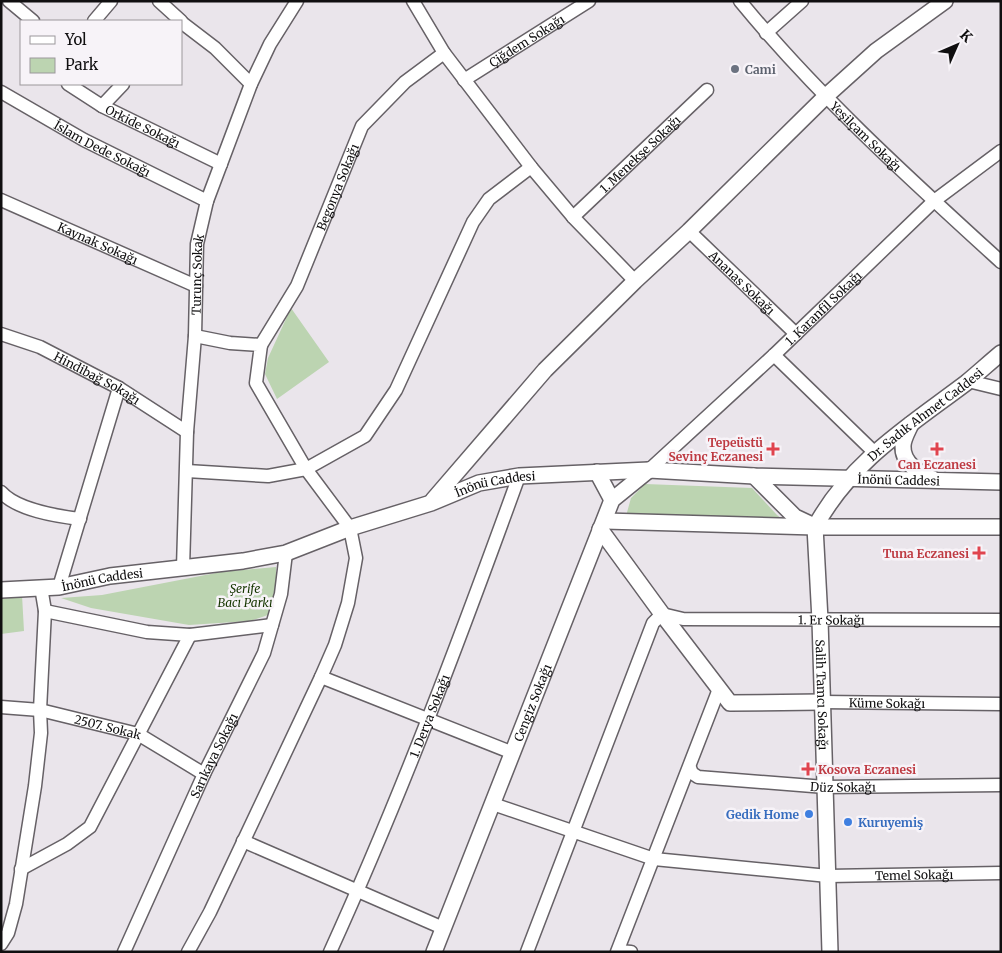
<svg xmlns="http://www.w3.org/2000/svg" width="1002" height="953" viewBox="0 0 1002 953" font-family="Merriweather,serif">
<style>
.green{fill:#bcd4b1}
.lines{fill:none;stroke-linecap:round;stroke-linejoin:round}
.minor-casing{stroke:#666166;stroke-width:15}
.tertiary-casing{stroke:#666166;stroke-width:18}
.minor{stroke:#fff;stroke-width:12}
.tertiary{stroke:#fff;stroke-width:15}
.worship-dot{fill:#6b7280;stroke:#f7f3f8;stroke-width:2}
.health-dot{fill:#e0444e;stroke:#f7f3f8;stroke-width:2}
.shop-dot{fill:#3f7fe0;stroke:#f7f3f8;stroke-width:2}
.labels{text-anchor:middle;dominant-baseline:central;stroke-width:5;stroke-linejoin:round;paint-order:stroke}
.street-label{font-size:12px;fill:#100f10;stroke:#f7f3f8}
.worship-label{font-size:12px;font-weight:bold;fill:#5b616d;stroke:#f7f3f8;text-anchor:start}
.health-label{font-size:12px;font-weight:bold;fill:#be3a42;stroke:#f7f3f8;text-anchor:end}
.park-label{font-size:12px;font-style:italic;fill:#163600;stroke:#f7f3f8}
.shop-label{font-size:12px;font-weight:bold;fill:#366cbe;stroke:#f7f3f8;text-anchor:end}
</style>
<rect width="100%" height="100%" fill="#eae5eb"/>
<path class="green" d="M291,308L329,362L277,399L265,374L268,358Z
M645,484L752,488L777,515L786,522L626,516L631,498Z
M276,567V585L268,615L250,621L189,625L91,608L61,598L102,595L221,572Z
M22,595L24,631L1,634V597Z"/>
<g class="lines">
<defs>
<g id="minor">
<path d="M9,1L33,21"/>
<path d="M159,1L181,21"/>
<path d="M413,1L444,53L531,167L573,217L635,281"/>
<path id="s1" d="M740,1C818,96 910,179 1001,262"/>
<path d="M94,21L111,1"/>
<path d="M181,22L215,48L251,84"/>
<path d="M766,33L802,1"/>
<path id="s2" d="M464,80L589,1"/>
<path id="s3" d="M68,84L102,106L221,164"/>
<path id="s4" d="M1,92L84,140L207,201"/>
<path d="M102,106L123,84"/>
<path id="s5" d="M1,200L196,286"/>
<path id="s6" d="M573,217L707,90"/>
<path id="s7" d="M689,231L796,334"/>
<path id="s8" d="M1,334L40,347L119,388L187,432"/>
<path id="s9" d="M261,345L297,286L362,126L405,82L444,53"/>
<path d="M774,355L874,452"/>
<path d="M968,381L1001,389"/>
<path id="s10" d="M649,470L774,355L934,201L1001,151"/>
<path d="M187,471L268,476L306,469L365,436L396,390L473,222L489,199L531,167"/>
<path d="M1,492C17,510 56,516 80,519"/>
<path id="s11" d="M183,568L187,432L195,336L197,244L207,201L251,84L270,44L297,1"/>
<path d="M59,587L119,388"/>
<path d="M45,611L147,632L190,635L272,625"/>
<path d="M321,677L513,753"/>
<path id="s12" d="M822,702L1001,704"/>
<path id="s13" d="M1,707L40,710L138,734L204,774"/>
<path id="s14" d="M690,768L692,773L698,777L825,787L1001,785"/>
<path id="s15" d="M493,804L654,859L828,876L1001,873"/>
<path d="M243,841L443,928"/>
<path d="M21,869L67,844L90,827L190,635"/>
<path d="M1,944L8,933L16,904L35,786L41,733L40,710L45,611L41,587"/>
<path d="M618,951L631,952"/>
<path id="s16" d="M124,952L204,774L264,653L281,594L286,553"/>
<path d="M188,952L210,912L321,677L335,645L348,603L356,558L350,528L306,469L256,383L261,345L230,343L195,336"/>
<path id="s17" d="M330,952C401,796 461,636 519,476"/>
<path id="s18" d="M527,952L653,623L662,614L683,619L1001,620"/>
<path d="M617,952L719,689"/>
</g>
<g id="tertiary">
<path d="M911,424C908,431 903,439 903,446C902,463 920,474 933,479"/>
<path d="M597,472L612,500"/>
<path d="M754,476L795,517L812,525"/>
<path d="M433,500L545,370L635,281L689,231L825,97L876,51L945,1"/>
<path d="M605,521L815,527H1001"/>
<path id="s19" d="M815,527L820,620L830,952"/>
<path id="s20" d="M815,527C851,461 909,426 966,383C978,373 989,363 1001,353"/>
<path d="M600,529L662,614L730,703L822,702"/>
<path id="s21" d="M1,590L59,587L110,576L243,561L286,553L350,528L431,503L479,483L519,476L649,470L754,476L1001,482"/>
<path id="s22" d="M434,952L612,500L649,470"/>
</g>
</defs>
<use href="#minor" class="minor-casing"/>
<use href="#tertiary" class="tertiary-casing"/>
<use href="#minor" class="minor"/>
<use href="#tertiary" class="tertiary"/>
</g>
<circle class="worship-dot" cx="735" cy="69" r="5"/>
<g class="health-dot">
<path d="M770.5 441.5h5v5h5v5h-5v5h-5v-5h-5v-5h5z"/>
<path d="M934.5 441.5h5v5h5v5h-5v5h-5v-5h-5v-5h5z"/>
<path d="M976.5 545.5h5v5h5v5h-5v5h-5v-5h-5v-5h5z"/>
<path d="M805.5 761.5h5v5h5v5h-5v5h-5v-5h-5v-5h5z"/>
</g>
<g class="shop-dot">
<circle cx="809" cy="814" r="5"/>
<circle cx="848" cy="822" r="5"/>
</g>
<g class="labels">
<g class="street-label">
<text stroke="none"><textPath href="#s2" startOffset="74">Çiğdem Sokağı</textPath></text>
<text stroke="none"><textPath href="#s3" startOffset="86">Orkide Sokağı</textPath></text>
<text stroke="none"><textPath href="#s1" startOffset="185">Yeşilçam Sokağı</textPath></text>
<text stroke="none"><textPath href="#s4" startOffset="116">İslam Dede Sokağı</textPath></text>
<text stroke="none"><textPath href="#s6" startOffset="92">1. Menekşe Sokağı</textPath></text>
<text stroke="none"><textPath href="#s9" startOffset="176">Begonya Sokağı</textPath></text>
<text stroke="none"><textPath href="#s5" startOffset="106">Kaynak Sokağı</textPath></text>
<text stroke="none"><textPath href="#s11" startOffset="294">Turunç Sokak</textPath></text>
<text stroke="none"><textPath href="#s7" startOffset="74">Ananas Sokağı</textPath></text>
<text stroke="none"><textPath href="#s10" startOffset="238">1. Karanfil Sokağı</textPath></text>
<text stroke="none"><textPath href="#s8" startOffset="106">Hindibağ Sokağı</textPath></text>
<text stroke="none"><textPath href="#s20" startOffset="159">Dr. Sadık Ahmet Caddesi</textPath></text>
<text stroke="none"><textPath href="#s21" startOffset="914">İnönü Caddesi</textPath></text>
<text stroke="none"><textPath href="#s21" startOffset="509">İnönü Caddesi</textPath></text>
<text stroke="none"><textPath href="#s21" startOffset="102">İnönü Caddesi</textPath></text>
<text stroke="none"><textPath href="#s18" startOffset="535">1. Er Sokağı</textPath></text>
<text stroke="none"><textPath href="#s19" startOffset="168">Salih Tamcı Sokağı</textPath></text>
<text stroke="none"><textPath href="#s22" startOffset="268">Cengiz Sokağı</textPath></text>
<text stroke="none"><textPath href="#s12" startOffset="65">Küme Sokağı</textPath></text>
<text stroke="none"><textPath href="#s17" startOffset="256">1. Derya Sokağı</textPath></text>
<text stroke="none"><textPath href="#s13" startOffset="109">2507. Sokak</textPath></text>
<text stroke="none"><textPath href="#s16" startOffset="216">Sarıkaya Sokağı</textPath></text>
<text stroke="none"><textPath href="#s14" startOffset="158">Düz Sokağı</textPath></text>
<text stroke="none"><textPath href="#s15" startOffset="431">Temel Sokağı</textPath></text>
</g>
<g class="worship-label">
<text x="745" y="69">Cami</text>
</g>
<g class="health-label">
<text x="763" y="442">Tepeüstü<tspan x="763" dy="14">Sevinç Eczanesi</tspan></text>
<text x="937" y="464" text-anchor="middle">Can Eczanesi</text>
<text x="969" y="553">Tuna Eczanesi</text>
<text x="818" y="769" text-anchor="start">Kosova Eczanesi</text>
</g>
<g class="park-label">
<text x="245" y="588">Şerife<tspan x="245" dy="14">Bacı Parkı</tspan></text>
</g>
<g class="shop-label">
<text x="799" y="814">Gedik Home</text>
<text x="858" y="822" text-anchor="start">Kuruyemiş</text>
</g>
</g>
<rect width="1002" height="953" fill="none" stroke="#100f10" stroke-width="5"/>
<rect x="20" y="20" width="162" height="65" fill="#f7f3f8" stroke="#9b989b"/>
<rect x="30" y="36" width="25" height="8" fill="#ffffff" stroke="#9b989b"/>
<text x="65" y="45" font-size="15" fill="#100f10">Yol</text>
<rect x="30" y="58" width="25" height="15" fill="#bcd4b1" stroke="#9b989b"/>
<text x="65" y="70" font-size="15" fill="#100f10">Park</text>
<g transform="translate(957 45) rotate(45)" stroke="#f7f3f8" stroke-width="4" paint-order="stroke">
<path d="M0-4L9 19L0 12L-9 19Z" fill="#100f10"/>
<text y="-8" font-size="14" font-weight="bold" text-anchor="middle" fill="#100f10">K</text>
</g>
</svg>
